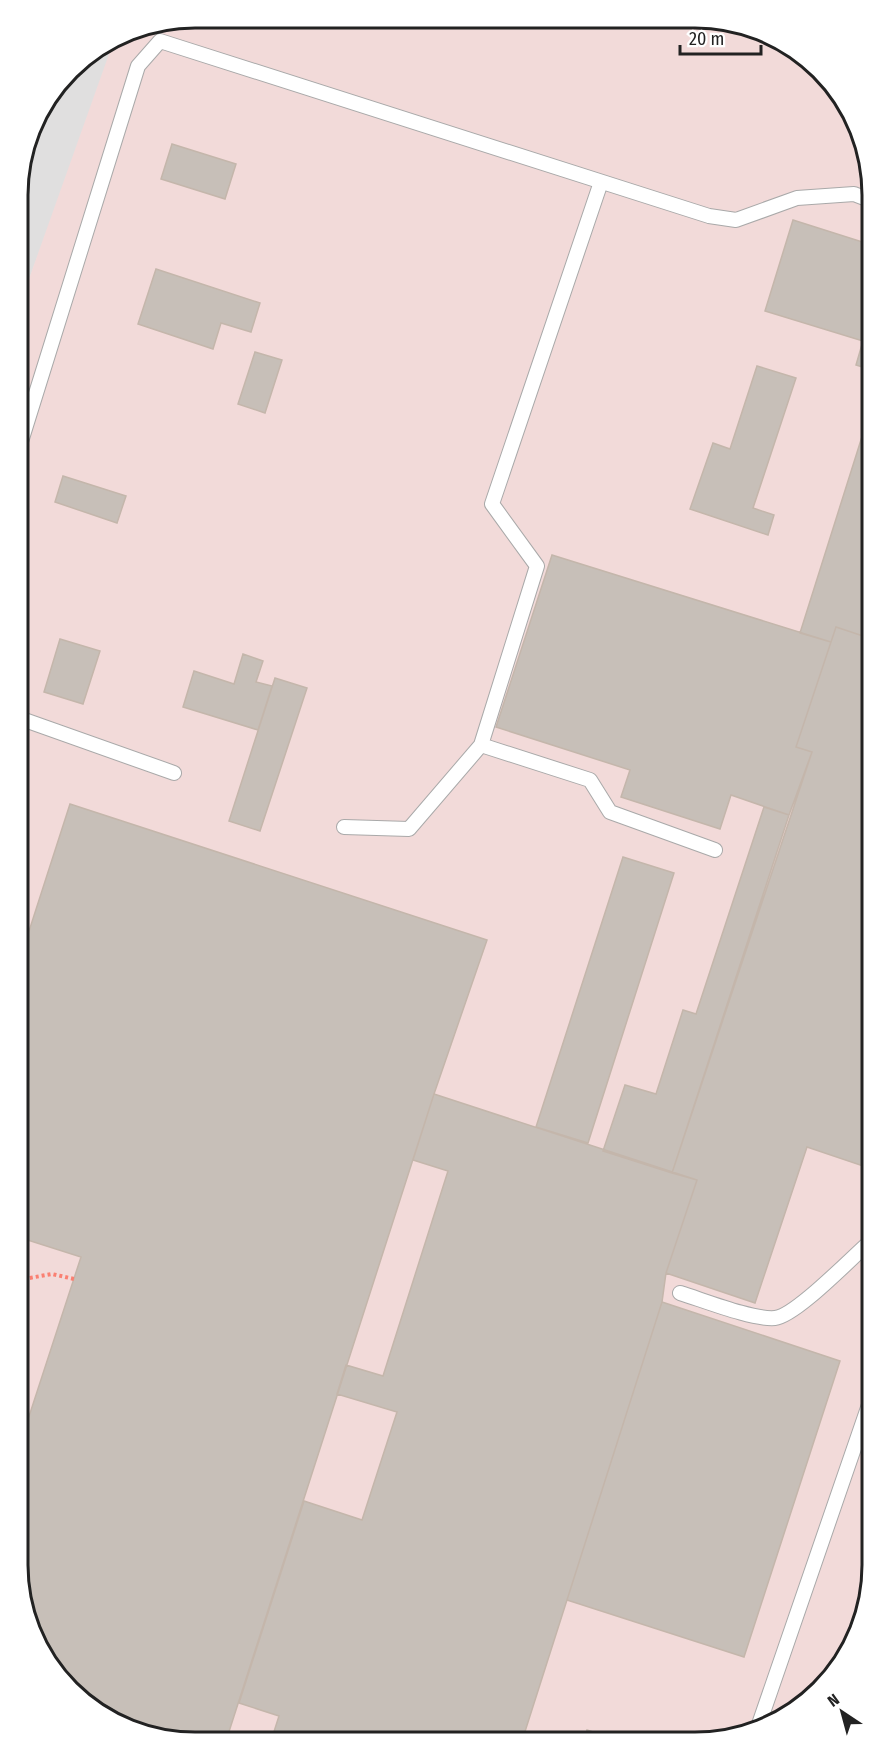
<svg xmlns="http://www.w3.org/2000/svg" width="890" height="1760" viewBox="0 0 890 1760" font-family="'Fira Sans Condensed',sans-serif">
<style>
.residential{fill:#e0dfdf}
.commercial{fill:#f2dad9}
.building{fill:#c7bfb8;stroke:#c4b6ab;stroke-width:1.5}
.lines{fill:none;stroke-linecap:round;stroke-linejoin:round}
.service-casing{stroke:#a9a9a9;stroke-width:16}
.path{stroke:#fa8072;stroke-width:4;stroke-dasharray:3 3;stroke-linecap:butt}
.service{stroke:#fff;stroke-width:14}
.rim{fill:none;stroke:#222;stroke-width:3}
</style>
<rect width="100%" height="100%" fill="#f2efe9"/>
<path class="residential" d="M114,40L97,94L19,307V172L36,116L78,62Z"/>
<path class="commercial" d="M195,18L729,21L812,62L863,139L872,195V1577L859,1632L835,1673L794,1712L751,1733L695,1742L172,1740L79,1698L27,1621L18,1565L19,307L114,40L128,31Z"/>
<path class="building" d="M172,144L236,164L225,199L161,179Z
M793,220L872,245V370L856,365L863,341L765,311Z
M156,269L260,303L251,332L221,323L213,349L138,324Z
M255,352L282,360L265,413L238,404Z
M757,366L796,378L753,508L774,515L768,535L690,509L713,443L730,449Z
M872,405V639L836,627L831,642L800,633Z
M63,476L126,496L117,523L55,502Z
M552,555L831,642L796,747L812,752L789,815L731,795L720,829L621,797L630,770L496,727Z
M836,627L872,639V1169L807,1147L755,1303L666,1273L697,1180L672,1173L812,752L796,747Z
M60,639L100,651L83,704L44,692Z
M243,654L263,661L256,682L272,686L258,730L183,707L194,671L234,684Z
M275,678L307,688L260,831L229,821Z
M70,804L487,940L434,1094L226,1741L172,1740L79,1698L27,1621L18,1565V1537L26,1508H18V1450L81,1257L18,1237L19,962Z
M764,807L789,815L672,1173L603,1151L625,1085L656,1094L683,1010L696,1014Z
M623,857L674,873L588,1143L536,1127Z
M434,1094L697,1180L666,1273L662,1302L522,1741H271L279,1716L239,1703L304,1501L362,1520L397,1412L337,1394L346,1365L383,1376L448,1171L413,1160Z
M662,1302L840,1361L744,1657L567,1600Z
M18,1430L24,1431L18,1450Z
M587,1730L623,1742H584Z"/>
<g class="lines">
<defs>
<path id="service" d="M601,182L492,504L537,566L481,745L590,780L610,812L715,850
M19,448L138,66L160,41L709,216L736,220L797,198L854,194L872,201
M19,718L174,773
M344,827L409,829L481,745
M680,1293C703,1300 753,1320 775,1318C796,1316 853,1256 872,1240
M757,1730L872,1396"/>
</defs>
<use href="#service" class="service-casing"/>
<path class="path" d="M18,1280L52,1274L74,1279"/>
<use href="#service" class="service"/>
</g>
<path d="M0 0H890V1760H0ZM195 28H695A167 167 0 0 1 862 195V1565A167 167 0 0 1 695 1732H195A167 167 0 0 1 28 1565V195A167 167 0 0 1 195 28Z" fill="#fff" fill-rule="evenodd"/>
<path class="rim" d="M195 28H695A167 167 0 0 1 862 195V1565A167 167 0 0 1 695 1732H195A167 167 0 0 1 28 1565V195A167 167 0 0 1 195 28Z"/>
<g transform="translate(842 1712) rotate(324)" stroke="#ffffff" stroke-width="4.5" paint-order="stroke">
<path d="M0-4.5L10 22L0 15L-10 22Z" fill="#222222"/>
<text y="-9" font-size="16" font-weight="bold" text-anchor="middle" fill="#222222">N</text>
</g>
<path d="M680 45v9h81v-9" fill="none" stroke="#222222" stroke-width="3"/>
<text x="689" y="45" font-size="18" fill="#222222" stroke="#ffffff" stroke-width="4.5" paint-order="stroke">20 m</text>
</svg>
